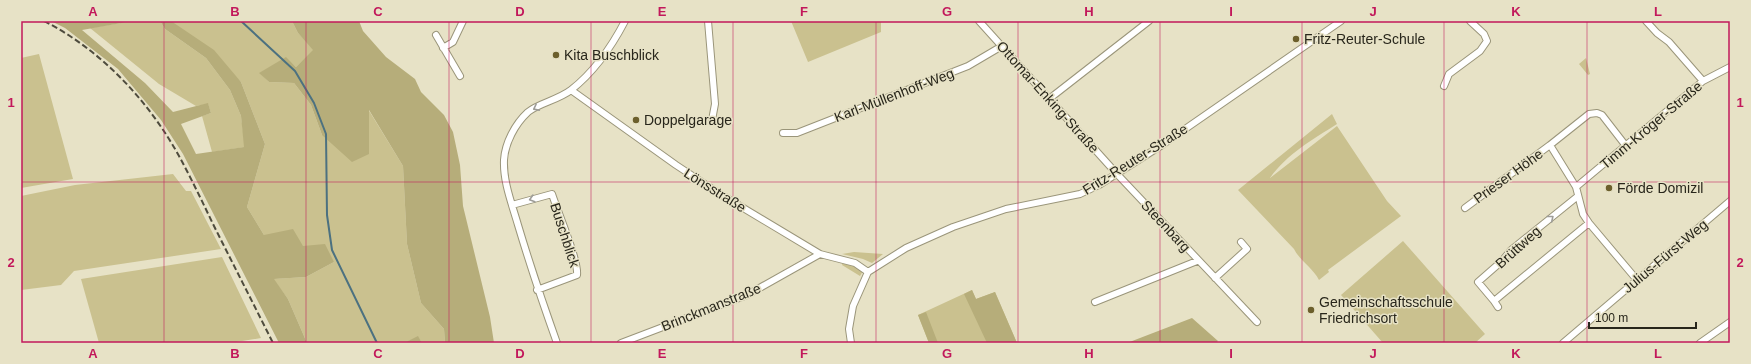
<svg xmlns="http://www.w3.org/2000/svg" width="1751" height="364" viewBox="0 0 1751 364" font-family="Arial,sans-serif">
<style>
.green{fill:#cac18f}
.forest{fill:#b6ad7a}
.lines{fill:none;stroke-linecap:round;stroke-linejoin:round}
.stream{stroke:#4c7180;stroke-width:2}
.street-casing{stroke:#9a957a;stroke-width:8}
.street{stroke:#fff;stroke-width:6}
.rail{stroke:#4e4b3d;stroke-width:2;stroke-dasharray:6 3;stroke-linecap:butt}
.oneway{stroke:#9e9d98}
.grid{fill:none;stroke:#c2185b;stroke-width:1;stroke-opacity:0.55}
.poi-dot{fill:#6c5f2c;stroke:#e7e2c6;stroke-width:1.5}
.labels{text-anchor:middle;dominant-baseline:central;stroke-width:3;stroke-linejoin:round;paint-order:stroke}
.poi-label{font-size:14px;fill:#28261b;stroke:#e7e2c6;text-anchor:start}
.street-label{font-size:14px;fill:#28261b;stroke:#e7e2c6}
.neatline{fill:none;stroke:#c2185b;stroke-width:1.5}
.grid-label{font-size:13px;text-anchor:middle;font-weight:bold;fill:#c2185b}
</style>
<rect width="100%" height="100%" fill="#e7e2c6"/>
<path class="green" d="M133,21H160L165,29L206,58L230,90L241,116L245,147L212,152L202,116L211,113L208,104L196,106L159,84L90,28Z
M171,21H292L298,33L314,50L296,67L286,58L260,73L269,82L294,83L311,105L322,135L368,109L403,166L407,244L421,303L444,329L445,343H422L418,337L404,343H307L288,299L273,279L306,277L334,262L303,246L264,235L247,207L265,144L241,82Z
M791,21H881V32L808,62Z
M39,54L73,179L21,188V58Z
M1586,58L1590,74L1588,75L1579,64Z
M1332,114L1337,124C1312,140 1287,154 1270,178L1337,126L1387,201L1401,216L1328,270L1329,272L1319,280C1313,268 1300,261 1294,249L1238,190Z
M173,174L186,191H191L221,249L74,271L61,285L21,290V196L75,185Z
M1403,241L1485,334L1475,343H1383L1341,295Z
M854,252L883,254L872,263L863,259L842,254Z
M222,257L261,338L230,343H99L81,279Z
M843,262L855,265L863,271L860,276L842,265Z
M972,290L976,299L995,292L1017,343H929L918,315Z"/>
<path class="forest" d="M51,21H133L82,30L145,83L173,112L208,103L211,113L181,124L196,154L244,147L241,116L230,90L206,58L165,29L160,21H171L214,50L241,82L265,144L247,207L264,235L293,229L303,246L325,244L334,262L306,277L274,279L288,299L307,343H279L183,154L161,120L118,69L65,28Z
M292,21H359L363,31L386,57L415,79L421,92L444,115L453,132L460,165L463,206L490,317L494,343H445L444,329L421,303L407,244L403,166L369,110V154L352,162L322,135L311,105L294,83L269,82L259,73L286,57L296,67L313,50L298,33Z
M972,290L976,299L995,292L1017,343H987L964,294Z
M926,312L938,343H929L918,315Z
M1192,318L1218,341L1216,343H1127Z
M418,336L422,343H404Z"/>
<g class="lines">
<path class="stream" d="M241,21L295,71L314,103L326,134L327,215L332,250L377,343"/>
<defs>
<path id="street" d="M708,21L715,104L712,120
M979,21L1117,174L1257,322
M1646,21L1657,33L1669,42L1703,81
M436,35L460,76
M443,48L453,42L463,21
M1444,86L1449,74L1480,51L1487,41L1484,34L1470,21
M571,90L676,165L720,194L820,254L855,263L868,272
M1049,99L1149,21
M783,133H797L968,66L1002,46
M1626,146L1602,115L1597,113L1589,114L1550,145L1576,187L1583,214L1589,223L1637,280
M1576,187L1703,81L1730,67
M512,205L552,194C557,210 579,261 577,275L537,290
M1465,208L1550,145
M1215,278L1247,249L1241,242
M1494,301L1478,282L1502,261L1511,250L1578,196
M1095,302L1197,261
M1498,307L1494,301L1589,223
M557,343C543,304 530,265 518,225C512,204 503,182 504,160C505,143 515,124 528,112C539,103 558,100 571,90C594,72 612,46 625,21
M621,343L747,295L820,254
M851,343L849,329L853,306L868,272L906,248L953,227L1006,209L1080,194L1099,185L1162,145L1341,21
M1563,343L1730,201
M1700,343L1730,322"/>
</defs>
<use href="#street" class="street-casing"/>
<use href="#street" class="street"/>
<path class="rail" d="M44,21C101,50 148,100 179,156C191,178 202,201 213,224C233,264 253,303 273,343"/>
</g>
<defs><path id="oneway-chevron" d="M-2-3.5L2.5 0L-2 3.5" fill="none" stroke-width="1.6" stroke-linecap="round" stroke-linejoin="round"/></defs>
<g class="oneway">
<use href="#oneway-chevron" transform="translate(536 108) rotate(153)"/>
<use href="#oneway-chevron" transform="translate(532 199) rotate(164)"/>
<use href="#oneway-chevron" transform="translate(1551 218) rotate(-39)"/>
</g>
<path class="grid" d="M164,21V343M306,21V343M449,21V343M591,21V343M733,21V343M876,21V343M1018,21V343M1160,21V343M1302,21V343M1444,21V343M1587,21V343M21,182H1730"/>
<g class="poi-dot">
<circle cx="1296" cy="39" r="4"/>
<circle cx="556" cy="55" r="4"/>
<circle cx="636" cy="120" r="4"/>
<circle cx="1609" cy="188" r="4"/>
<circle cx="1311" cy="310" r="4"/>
</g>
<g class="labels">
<g class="poi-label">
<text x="1304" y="39">Fritz-Reuter-Schule</text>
<text x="564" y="55">Kita Buschblick</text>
<text x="644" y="120">Doppelgarage</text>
<text x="1617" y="188">Förde Domizil</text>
<text x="1319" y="302">Gemeinschaftsschule<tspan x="1319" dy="16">Friedrichsort</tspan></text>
</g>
<g class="street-label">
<text transform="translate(894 95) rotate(-21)">Karl-Müllenhoff-Weg</text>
<text transform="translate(1048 97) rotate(48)">Ottomar-Enking-Straße</text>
<text transform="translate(1651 125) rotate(-40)">Timm-Kröger-Straße</text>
<text transform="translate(1135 159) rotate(-32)">Fritz-Reuter-Straße</text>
<text transform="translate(1508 176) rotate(-36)">Prieser Höhe</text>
<text transform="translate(715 190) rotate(32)">Lönsstraße</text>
<text transform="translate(1166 226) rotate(47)">Steenbarg</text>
<text transform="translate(565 235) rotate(72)">Buschblick</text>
<text transform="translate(1518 247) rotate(-42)">Brüttweg</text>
<text transform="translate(1665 256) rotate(-40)">Julius-Fürst-Weg</text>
<text transform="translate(711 307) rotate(-22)">Brinckmanstraße</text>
</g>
</g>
<rect width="1751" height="364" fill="none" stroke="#e7e2c6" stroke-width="44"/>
<path d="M1589 322v6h107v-6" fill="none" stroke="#28261b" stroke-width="2"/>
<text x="1595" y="322" font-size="12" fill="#28261b" stroke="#e7e2c6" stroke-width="3" paint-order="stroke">100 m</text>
<rect x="22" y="22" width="1707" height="320" class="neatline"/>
<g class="grid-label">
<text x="93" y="16">A</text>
<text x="235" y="16">B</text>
<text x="378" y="16">C</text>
<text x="520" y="16">D</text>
<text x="662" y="16">E</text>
<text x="804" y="16">F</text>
<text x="947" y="16">G</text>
<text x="1089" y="16">H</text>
<text x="1231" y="16">I</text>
<text x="1373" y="16">J</text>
<text x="1516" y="16">K</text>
<text x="1658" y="16">L</text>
<text x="11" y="107">1</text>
<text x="1740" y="107">1</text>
<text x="11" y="267">2</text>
<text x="1740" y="267">2</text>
<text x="93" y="358">A</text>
<text x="235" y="358">B</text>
<text x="378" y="358">C</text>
<text x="520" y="358">D</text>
<text x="662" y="358">E</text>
<text x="804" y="358">F</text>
<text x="947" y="358">G</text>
<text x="1089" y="358">H</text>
<text x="1231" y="358">I</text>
<text x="1373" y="358">J</text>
<text x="1516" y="358">K</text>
<text x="1658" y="358">L</text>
</g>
</svg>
